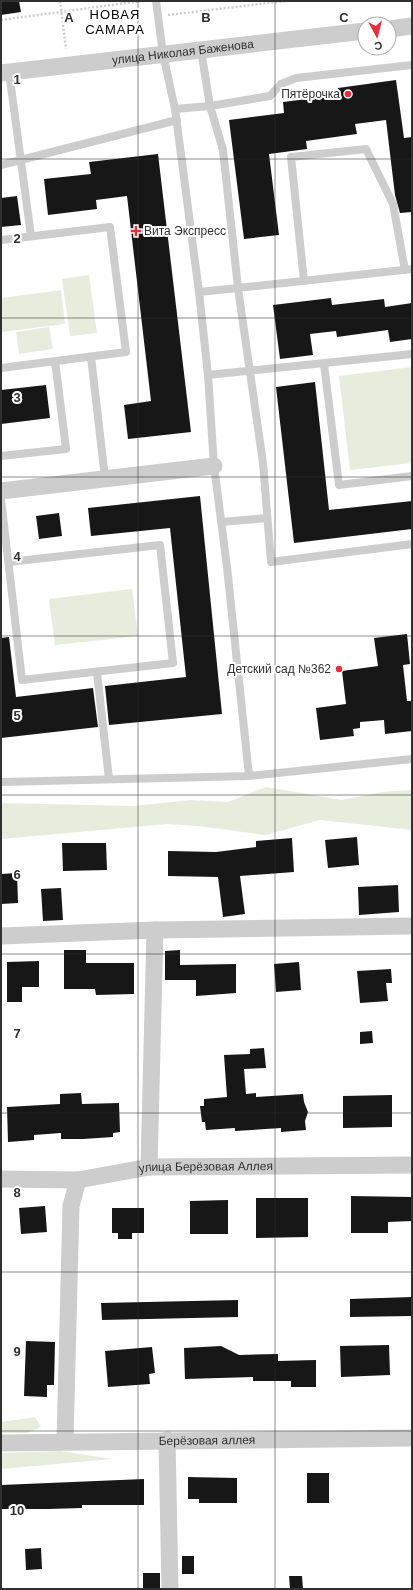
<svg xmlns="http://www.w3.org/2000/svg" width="413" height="1590" viewBox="0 0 413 1590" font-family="Arial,sans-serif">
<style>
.green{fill:#e6eddd}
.building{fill:#171717}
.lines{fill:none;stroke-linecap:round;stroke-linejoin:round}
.path{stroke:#cdcdcd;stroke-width:2.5;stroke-dasharray:2 2;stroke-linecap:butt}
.service{stroke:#cdcdcd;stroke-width:8}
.minor{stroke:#cdcdcd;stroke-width:17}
.grid{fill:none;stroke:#303030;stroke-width:1;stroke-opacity:0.55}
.poi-dot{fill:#ed2b3a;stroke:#fff;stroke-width:1.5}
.labels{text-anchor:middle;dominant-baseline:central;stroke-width:4;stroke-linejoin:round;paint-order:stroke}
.street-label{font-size:12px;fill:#303030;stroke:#fff}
.poi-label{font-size:12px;fill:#303030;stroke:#fff;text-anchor:end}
.neighbourhood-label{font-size:13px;letter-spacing:1px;fill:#000;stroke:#fff}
.grid-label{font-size:13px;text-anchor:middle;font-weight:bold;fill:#303030;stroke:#fff;stroke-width:4;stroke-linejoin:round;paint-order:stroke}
</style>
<rect width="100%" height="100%" fill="#fff"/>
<path class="green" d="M89,275L97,333L70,336L62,279Z
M61,290L65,324L2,332L1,298Z
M49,327L53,349L19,354L16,332Z
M412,367V463L350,470L339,376Z
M132,589L138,636L55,645L49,599Z
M266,787L342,800L383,792L412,790V830L320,820L266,835L198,826L167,824L1,839V803L133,806L191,800L228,802Z
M35,1417L41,1427L27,1433H1V1422Z
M61,1451L112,1459L1,1469V1453Z"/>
<path class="building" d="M1,1H19L21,12L1,15Z
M396,80L404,138L412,137V212L400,213L395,195L386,120L355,124L357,134L306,141L307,149L269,154L279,235L244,239L229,120L284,113L283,102L339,95L338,88Z
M158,154L191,432L128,439L124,405L151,401L127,196L96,200L97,209L48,215L44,179L91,174L89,162Z
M17,196L21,225L1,227V198Z
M331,298L332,305L384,299L385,307L412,303V339L390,342L388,330L337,337L336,331L310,334L313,355L280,359L273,305Z
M315,382L329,510L412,501V529L294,543L276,387Z
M46,385L50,418L1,424V390Z
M200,496L222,714L109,725L105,686L186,677L170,528L91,536L88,508Z
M59,513L62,536L39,539L36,516Z
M407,634L410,664L403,665L407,701H412V731L385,734L384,720L360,722V728L353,729L354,736L320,740L316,708L346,704L342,671L378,666L374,638Z
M9,637L16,697L93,688L98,727L1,738V638Z
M357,837L359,865L328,868L325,840Z
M292,838L294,872L240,876L245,914L223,917L218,877L168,876V851L216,852L256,847V841Z
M62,843H106L107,870L63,871Z
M17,873L18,903L1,904V874Z
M398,885L399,912L359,915L358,887Z
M61,888L63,920L43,921L41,889Z
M64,950H86V963H134V994L96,995L95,989H64Z
M180,950V965L236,964V993L196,996V980H165V951Z
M39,961V987H22V1002H7V962Z
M299,962L301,990L276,992L274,964Z
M391,969L392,983H386L388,1001L360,1003L357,971Z
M372,1031L373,1043L360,1044V1032Z
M264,1048L266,1068L244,1069L246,1094L256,1093V1097L303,1094L304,1102L308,1112L305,1121L306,1130L281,1132V1128L235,1131V1128L206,1130L205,1122H202L200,1106H204V1099L227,1097L224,1055L250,1054V1049Z
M81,1093L82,1104L119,1103L120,1132L113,1133V1137L83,1139H61V1133L34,1135V1140L8,1142L7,1107L60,1104V1094Z
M392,1095V1127L343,1128V1096Z
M351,1196L412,1197V1221L388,1222V1233H351Z
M256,1198H308V1237L256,1238Z
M228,1200V1234H190V1201Z
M45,1206L47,1232L21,1234L19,1208Z
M112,1208H144V1233H132V1239H118V1233H112Z
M412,1297V1316L350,1317V1299Z
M238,1300V1317L102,1320L101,1303Z
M26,1341L55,1342L54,1385H47V1397L24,1396Z
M389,1345L390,1375L341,1377L340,1346Z
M221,1346L239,1355L278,1354V1361L316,1360V1387H291V1381H253V1377L185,1379L184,1348Z
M152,1347L155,1373L149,1374L150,1384L108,1387L105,1351Z
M307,1473H329V1503H307Z
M188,1477L237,1478V1503H199V1499H188Z
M144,1479V1505H82V1508L48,1509H1V1485Z
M41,1548L42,1569L26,1570L25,1549Z
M182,1556H194V1574H182Z
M143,1573H160V1589H143Z
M289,1576H302L303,1589H290Z"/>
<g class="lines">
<path class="path" d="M60,1L66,49
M168,15L285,1
M1,20L141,1"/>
<path class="service" d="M156,1L163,54L175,109L199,292L208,375L214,466L227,567L249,776
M9,72L31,236
M175,109L210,106L270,96L281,84L296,78L412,65
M1,165L177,120
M1,240L110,227L126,352L1,368
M412,269L238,288L263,463L271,562L412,544
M304,281L291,157L366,149L393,204L405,270
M199,292L238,288L223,150L210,106L201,50
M91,357L105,478
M324,364L339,485L412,476
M208,375L412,354
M1,456L66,449L55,361
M1,499L22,680L173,663L160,545L9,562
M221,522L267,518
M97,672L109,779
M1,782L249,776L412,759"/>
<g class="minor">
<path d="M389,29L412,26"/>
<path id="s1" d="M1,73L365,31"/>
<path d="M1,491L214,466"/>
<path d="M1,936L155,930L412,926"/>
<path d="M149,1167L155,930"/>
<path id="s2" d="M1,1179L78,1180L149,1167L412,1165"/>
<path d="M167,1440L170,1589"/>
<path d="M65,1441L71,1206L78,1180"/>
<path id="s3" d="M1,1443L412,1438"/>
</g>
</g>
<path class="grid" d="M138,1V1589M275,1V1589M1,159H412M1,318H412M1,477H412M1,636H412M1,795H412M1,954H412M1,1113H412M1,1272H412M1,1431H412"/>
<g class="poi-dot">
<circle cx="348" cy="94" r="4"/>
<path d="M134 225h4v4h4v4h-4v4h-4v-4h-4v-4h4z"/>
<circle cx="339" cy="669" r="4"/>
</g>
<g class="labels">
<g class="street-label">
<text stroke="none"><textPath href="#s1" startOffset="183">улица Николая Баженова</textPath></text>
<text stroke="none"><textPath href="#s2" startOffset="206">улица Берёзовая Аллея</textPath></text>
<text stroke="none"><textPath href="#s3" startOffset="206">Берёзовая аллея</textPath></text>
</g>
<g class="poi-label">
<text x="340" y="94">Пятёрочка</text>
<text x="144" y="231" text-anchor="start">Вита Экспресс</text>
<text x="331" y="669">Детский сад №362</text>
</g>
<g class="neighbourhood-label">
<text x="115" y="14">НОВАЯ<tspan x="115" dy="15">САМАРА</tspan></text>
</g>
</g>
<g class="grid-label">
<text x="69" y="22">A</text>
<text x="206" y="22">B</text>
<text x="344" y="22">C</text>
<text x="17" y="84">1</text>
<text x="17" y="243">2</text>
<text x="17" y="402">3</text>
<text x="17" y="561">4</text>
<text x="17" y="720">5</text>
<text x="17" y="879">6</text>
<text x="17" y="1038">7</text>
<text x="17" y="1197">8</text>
<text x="17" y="1356">9</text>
<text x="17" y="1515">10</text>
</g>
<rect width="413" height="1590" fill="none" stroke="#303030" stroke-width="4"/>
<g transform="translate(377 36) rotate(173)"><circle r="19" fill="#ffffff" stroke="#acacac"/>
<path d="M0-3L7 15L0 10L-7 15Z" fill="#ed2b3a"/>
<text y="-6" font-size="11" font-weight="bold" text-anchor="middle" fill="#303030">С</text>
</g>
</svg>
